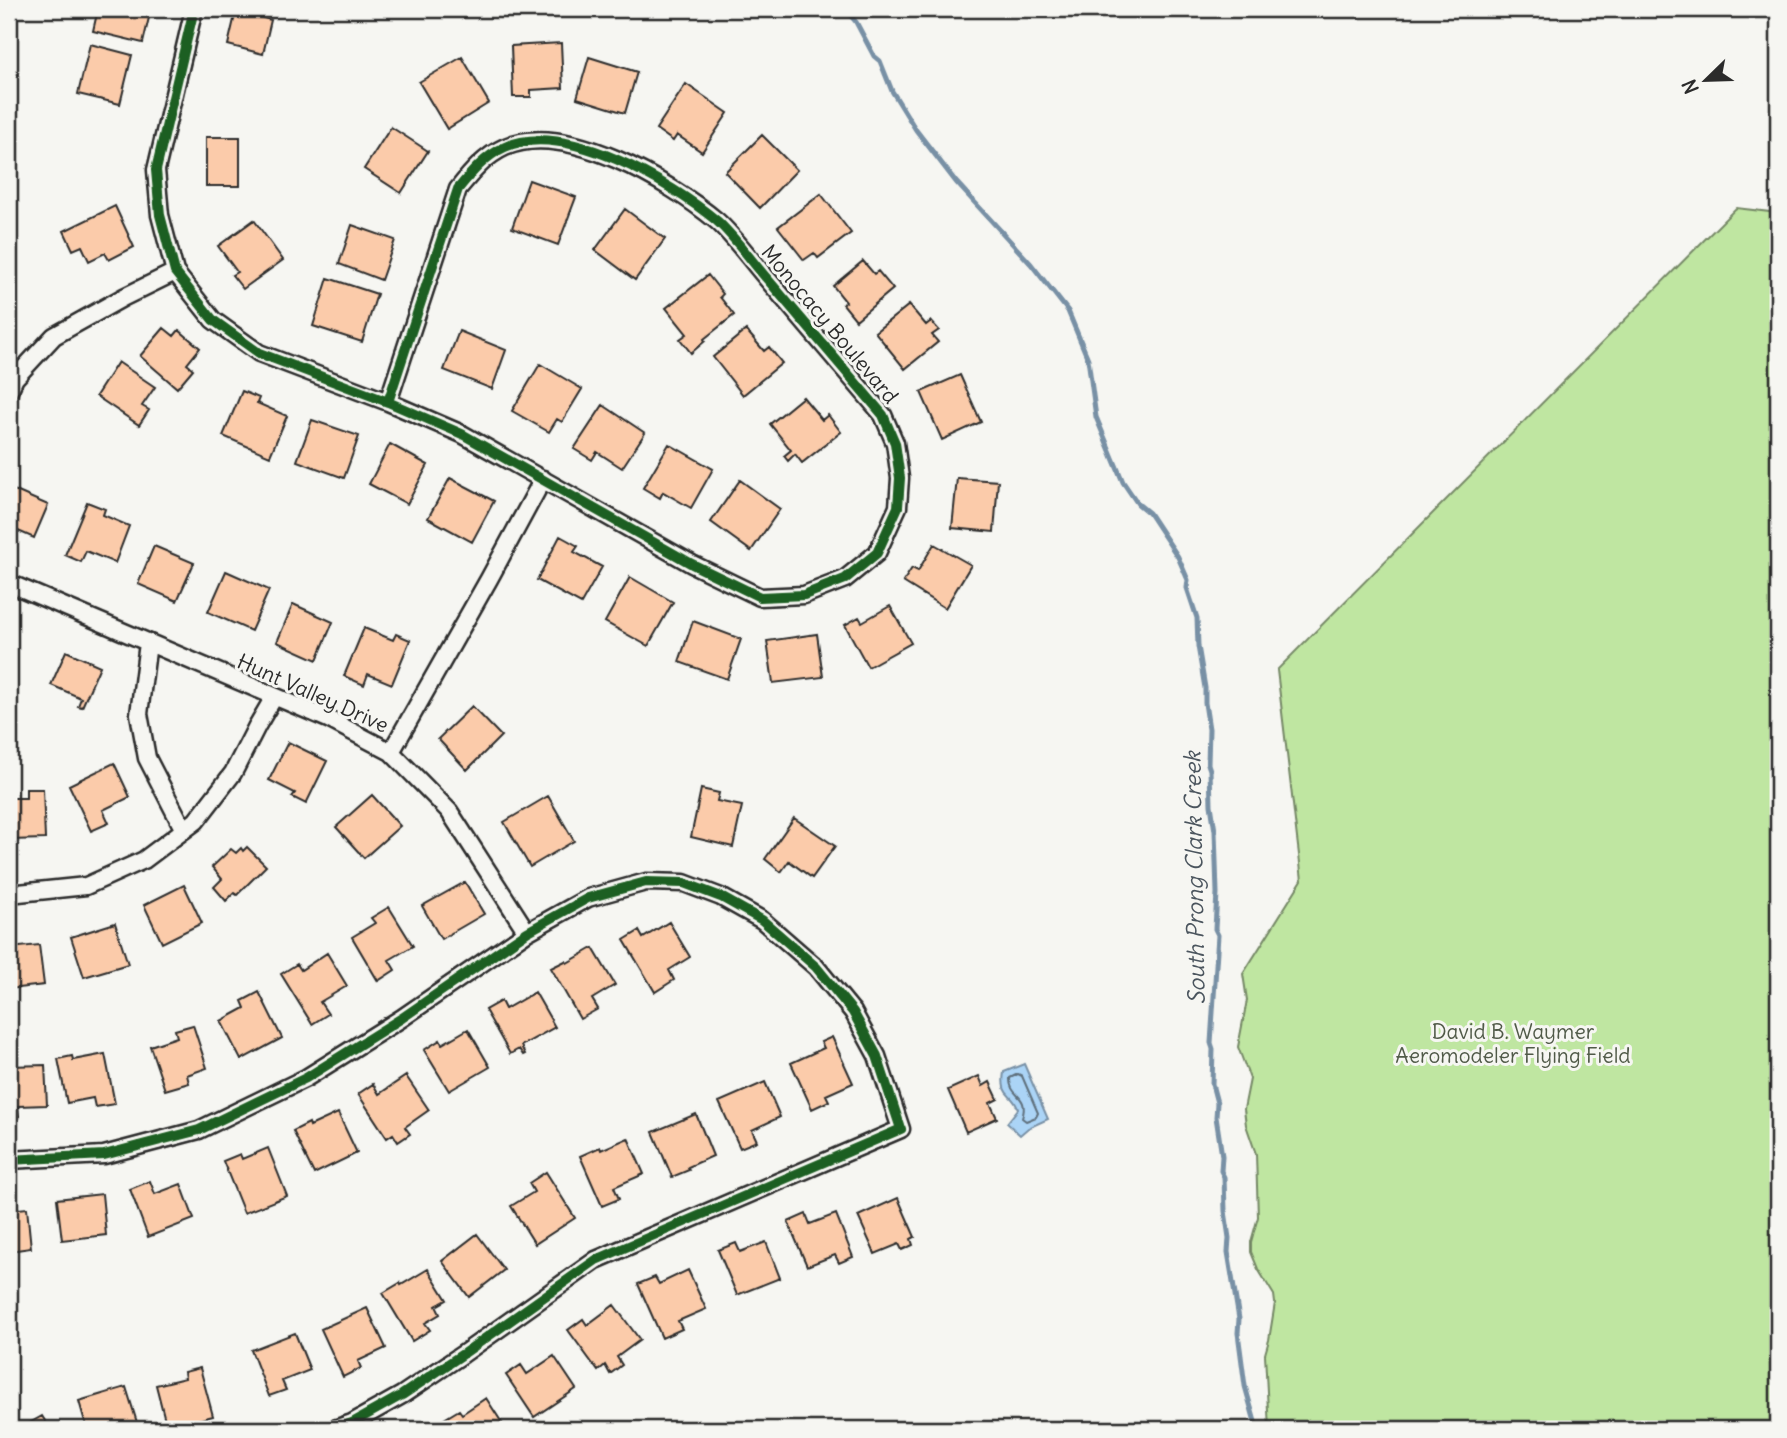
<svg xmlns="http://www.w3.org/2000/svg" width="1787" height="1438" viewBox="0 0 1787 1438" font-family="Delius,sans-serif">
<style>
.green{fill:#bfe6a1;stroke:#758866;stroke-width:2}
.water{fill:#abd4f6;stroke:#7890a5;stroke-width:2}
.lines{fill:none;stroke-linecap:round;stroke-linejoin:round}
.shore{stroke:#5e6f7c;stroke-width:2}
.stream{stroke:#7890a5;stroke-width:5}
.building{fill:#fbcbaa;stroke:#2b2b2b;stroke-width:2}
.minor-casing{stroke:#2b2b2b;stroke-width:21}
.minor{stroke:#f6f6f2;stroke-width:16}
.cycleway-casing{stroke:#f6f6f2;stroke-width:15}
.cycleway{stroke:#1b5e20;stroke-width:10}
.labels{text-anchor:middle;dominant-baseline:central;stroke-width:6;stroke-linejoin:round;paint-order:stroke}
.street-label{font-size:21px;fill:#2b2b2b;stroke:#f6f6f2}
.park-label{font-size:21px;fill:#505a48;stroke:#f6f6f2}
.water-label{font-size:23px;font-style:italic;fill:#4b555e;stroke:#f6f6f2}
</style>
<rect width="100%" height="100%" fill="#f6f6f2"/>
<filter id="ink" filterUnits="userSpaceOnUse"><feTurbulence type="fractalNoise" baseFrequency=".0143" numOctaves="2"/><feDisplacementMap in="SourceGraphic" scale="14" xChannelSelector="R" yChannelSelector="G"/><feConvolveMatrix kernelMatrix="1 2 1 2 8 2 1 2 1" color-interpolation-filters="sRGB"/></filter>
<g filter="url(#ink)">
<path class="green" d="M1736,208L1778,213V1429H1269L1265,1354L1269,1340L1275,1303L1274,1295L1258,1269L1251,1252V1242L1258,1217L1256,1154L1246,1125L1244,1109L1250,1079L1238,1047L1247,1000L1243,974L1302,880L1277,670Z"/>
<path class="water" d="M1024,1064L1048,1119L1028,1128L1020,1135L1007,1123L1018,1109C1013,1092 1000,1099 1004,1072Z"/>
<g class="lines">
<path class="shore" d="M1018,1074L1022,1076L1038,1113L1036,1117L1026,1121L1022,1118C1030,1094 1009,1098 1010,1078Z"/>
<path class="stream" d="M845,9L856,22L874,56L880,61L892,91L916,130L956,182L1031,264L1068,311L1088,359L1096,417L1123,482L1138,504L1149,513L1178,557L1188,580L1187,588L1197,618L1198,646L1205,688V703L1209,729L1208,764L1210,770L1211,805L1215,831L1217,893L1215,929L1218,935L1211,1043L1213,1049L1212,1084L1217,1103L1216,1117L1222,1156L1221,1171L1224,1177L1225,1211L1229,1238L1228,1252L1239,1319L1238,1333L1245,1386L1257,1429"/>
</g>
<path class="building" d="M98,9H151L143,43L93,31Z
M236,11L271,20L263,54L228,45Z
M561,43L563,88L531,90V97H513L511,46Z
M90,44L132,55L120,104L78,94Z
M462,57L489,103L447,129L419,82Z
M589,57L637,72L625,113L577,98Z
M686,84L728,113L702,152L677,135L673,141L656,129Z
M391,127L428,151L401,193L364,169Z
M762,135L797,170L760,208L725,172Z
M206,137H240V186H206Z
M529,180L576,197L558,245L512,228Z
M821,194L851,233L818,258L814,253L804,260L778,227Z
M115,206L134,247L109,260L105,253L89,261L82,246L73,250L64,231Z
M625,209L665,239L635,280L595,250Z
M254,220L283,260L243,289L232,275L237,272L218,246Z
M352,225L395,240L381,280L339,264Z
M863,261L874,274L878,271L893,289L856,320L843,304L846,302L833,286Z
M708,275L723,294L720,297L734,315L704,339L705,341L691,353L680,339L687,334L666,308Z
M328,278L377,294L362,342L313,326Z
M909,305L926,325L931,321L939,330L932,335L938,342L905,369L875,332Z
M164,328L174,336L179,330L200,348L187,364L193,369L177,388L140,356Z
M746,330L764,351L769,347L782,363L743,395L713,357Z
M459,331L506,350L492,389L444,370Z
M118,362L155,387L142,406L149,410L139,425L96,396Z
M540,364L582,389L562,422L557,419L549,432L512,411Z
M960,375L981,422L942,440L921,392Z
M242,391L259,398L257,403L287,416L270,456L223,436Z
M803,397L822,420L828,415L841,432L802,463L795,454L788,461L784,456L791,450L770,424Z
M603,405L645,433L622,468L597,452L592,460L574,449Z
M312,420L359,436L344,478L297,461Z
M390,444L428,465L407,504L369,484Z
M669,444L713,469L691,508L663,492L660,498L643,488Z
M450,478L494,501L472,542L428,518Z
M957,478L998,481L994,532L952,528Z
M740,480L780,509L751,551L711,522Z
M9,488L48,505L34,538L9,527Z
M87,502L105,509L103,515L129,526L115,563L86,551L81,562L65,555Z
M560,536L578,546L574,552L602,567L581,604L537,580Z
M934,544L971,565L945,608L903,582L912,568L918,571Z
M154,546L194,563L177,601L138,584Z
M226,571L269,590L251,631L208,612Z
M630,577L673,602L648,646L605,622Z
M293,604L333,622L317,660L277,642Z
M890,606L911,643L868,667L845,625L859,617L862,622Z
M693,621L741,639L727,679L679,662Z
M364,628L393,640L396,634L410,640L392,684L368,674L364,685L344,676Z
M817,634L823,677L773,683L767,641Z
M66,651L100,666L82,707L78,706L81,698L51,685Z
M472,706L501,736L467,770L438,739Z
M288,742L327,761L306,804L292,797L295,793L269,780Z
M114,763L130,797L103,810L109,823L91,831L69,785Z
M26,789H43L45,839L9,840V798H26Z
M701,789L719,793L717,801L742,806L733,847L691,837Z
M372,795L400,826L364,858L336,827Z
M548,796L574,841L530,867L504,822Z
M794,818L835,846L812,878L789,861L781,872L765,859Z
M247,847L266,866L237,895L234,893L226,901L214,887L222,879L212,867L231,849L236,853L241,848L243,851Z
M465,882L484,914L441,939L422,906Z
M184,885L202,923L162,943L144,905Z
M389,907L413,946L389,960L395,970L378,981L352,937L375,923L371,918Z
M669,922L690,957L669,970L674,980L655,992L624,940L639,931L643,938Z
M115,923L128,964L84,977L71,937Z
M9,941L10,948L39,945L44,985L9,989Z
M593,948L615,985L592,999L598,1009L580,1019L551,968L565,961L567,963Z
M327,953L347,986L320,1002L328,1014L312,1024L281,974L297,964L301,970Z
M259,992L282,1038L241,1060L221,1021L245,1008L242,1001Z
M535,992L555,1027L521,1046L525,1054L523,1055L519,1049L510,1054L485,1010L501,1001L505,1009Z
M193,1025L207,1068L187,1075L189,1083L165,1090L150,1046L177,1037L175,1030Z
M468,1029L490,1067L449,1091L424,1050L440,1040L442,1044Z
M832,1037L853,1083L826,1095L829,1101L812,1109L791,1063L824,1048L821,1042Z
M105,1054L115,1104L95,1107L93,1098L67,1103L58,1059L72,1056L73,1060Z
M45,1065L47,1105L18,1106L19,1116L9,1117V1066Z
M406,1076L429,1110L405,1127L410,1134L398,1142L393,1134L387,1138L358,1094L373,1084L379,1094Z
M979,1076L983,1086L990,1082L998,1099L990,1103L997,1118L966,1132L948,1090Z
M765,1082L780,1117L752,1130L757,1141L740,1148L719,1102Z
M338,1113L357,1153L314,1174L293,1131L309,1123L310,1126Z
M696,1114L713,1156L688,1167L689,1170L672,1177L653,1132Z
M628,1138L644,1174L614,1187L619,1199L602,1206L580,1156L600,1147L601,1150Z
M268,1148L287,1196L244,1213L223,1161L240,1154L242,1159Z
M546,1172L575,1218L535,1244L511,1206L534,1192L529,1183Z
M150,1181L155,1194L181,1184L194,1219L148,1237L130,1189Z
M102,1194L106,1235L62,1240L57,1199Z
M898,1198L915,1237L911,1239L913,1245L902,1250L899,1244L875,1254L858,1216Z
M27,1208L31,1248L9,1251V1210Z
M806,1214L810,1224L836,1214L853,1257L839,1263L835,1255L807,1266L788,1222Z
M477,1234L504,1270L469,1297L442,1261Z
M766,1242L780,1278L737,1295L718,1250L736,1243L740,1252Z
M428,1269L447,1300L436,1306L440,1314L425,1323L430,1330L412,1341L383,1293L400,1283L401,1285Z
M688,1270L706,1309L678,1321L682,1329L662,1338L638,1284L655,1277L659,1284Z
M614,1305L640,1340L617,1357L622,1365L610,1374L605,1365L598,1371L568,1330L583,1319L587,1325Z
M367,1308L386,1348L358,1361L361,1368L343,1377L321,1329Z
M295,1333L310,1370L282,1381L286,1390L269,1396L251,1350Z
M554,1356L576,1389L534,1417L506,1375L521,1365L527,1374Z
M200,1368L213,1416L167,1428L156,1385L185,1378L184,1372Z
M126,1387L139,1429H87L79,1401Z
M486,1398L506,1429H450L444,1419L459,1410L462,1414Z
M42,1416L50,1429H19Z"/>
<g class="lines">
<defs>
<path id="minor" d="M194,9L156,170L160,215L175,272L213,320L259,353L388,402L462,434L692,564L760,597L804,595L845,579L877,553L898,507L900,478L895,443L883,415C845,370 807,326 769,281C753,263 734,236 717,221C670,182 566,120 505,147C485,156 471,173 458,189L388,402
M9,391L15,378L54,336L124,297L175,272
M9,583L328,719L391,752L449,811L527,932
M148,643L139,714L147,758L184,830
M391,752L489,579L543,479
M9,894L86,886L144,860L196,821L233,773L257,726L274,697
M9,1160L104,1155L199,1130L306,1078L402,1018L527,932L588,898L646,882L684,883L721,897L762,920L816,967L853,1012L877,1056L901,1129L596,1260L463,1354L402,1395L352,1423L334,1429"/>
</defs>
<use href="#minor" class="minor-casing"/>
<use href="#minor" class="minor"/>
<defs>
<path id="cycleway" d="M194,9L156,170L160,215L175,272L213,320L259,353L388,402L462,434L692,564L760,597L804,595L845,579L877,553L898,507L900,478L895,443L883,415C845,370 807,326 769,281C753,263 734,236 717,221C670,182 566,120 505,147C485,156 471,173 458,189L388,402
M9,1160L104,1155L199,1130L306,1078L402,1018L527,932L588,898L646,882L684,883L721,897L762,920L816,967L853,1012L877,1056L901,1129L596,1260L463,1354L402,1395L352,1423L334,1429"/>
</defs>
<use href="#cycleway" class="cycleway-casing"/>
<use href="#cycleway" class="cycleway"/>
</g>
</g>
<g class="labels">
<g class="street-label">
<text transform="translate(830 324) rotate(50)">Monocacy Boulevard</text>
<text transform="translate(313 693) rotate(24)">Hunt Valley Drive</text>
</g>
<g class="park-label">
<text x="1513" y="1031">David B. Waymer<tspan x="1513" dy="24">Aeromodeler Flying Field</tspan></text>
</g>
<g class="water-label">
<text transform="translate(1194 878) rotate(-91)">South Prong Clark Creek</text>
</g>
</g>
<rect width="1787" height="1438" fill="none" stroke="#f6f6f2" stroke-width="35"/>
<rect x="18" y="18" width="1752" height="1403" fill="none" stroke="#2b2b2b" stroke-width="2.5" filter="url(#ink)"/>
<g transform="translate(1706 80) rotate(247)" stroke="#f6f6f2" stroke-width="5" paint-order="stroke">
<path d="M0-5L12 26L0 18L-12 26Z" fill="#2b2b2b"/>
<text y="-10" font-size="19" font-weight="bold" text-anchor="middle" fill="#2b2b2b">N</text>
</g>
</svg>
